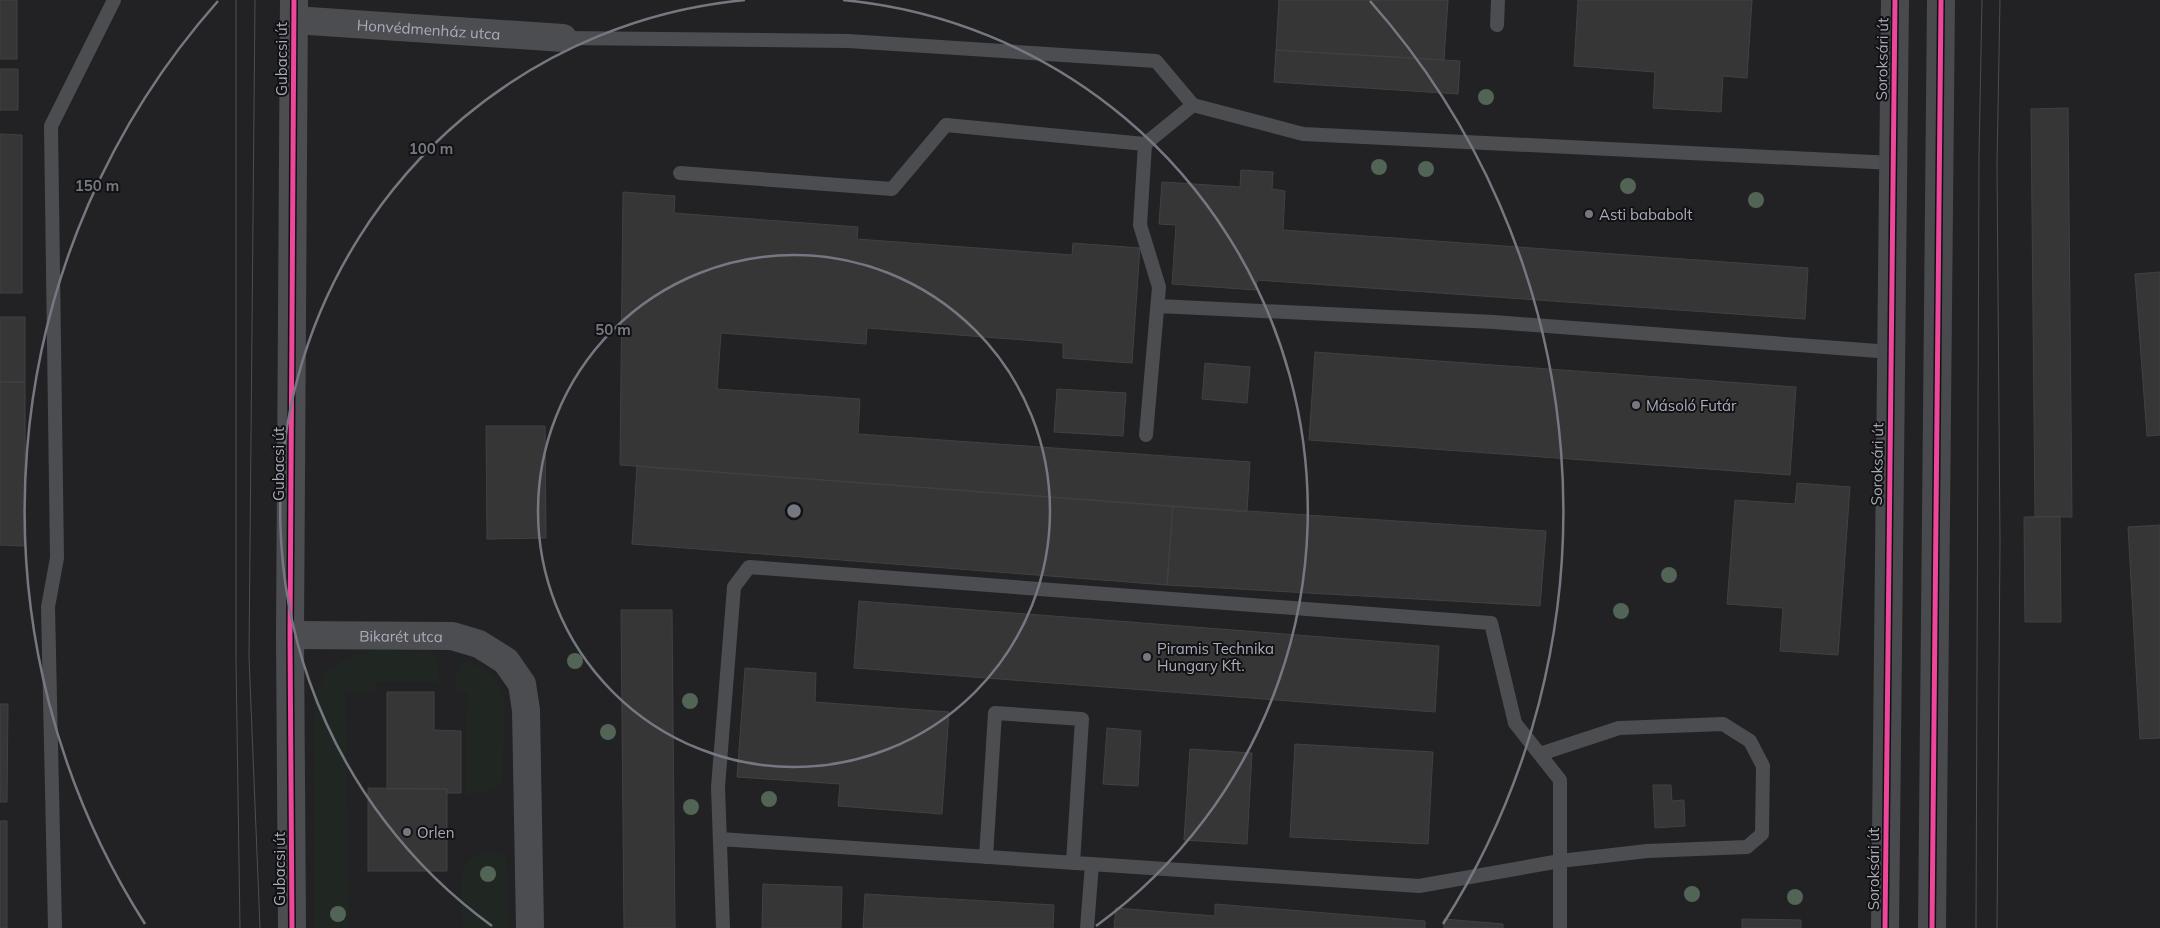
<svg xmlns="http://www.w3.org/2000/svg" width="2160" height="928" viewBox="0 0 2160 928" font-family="Mulish,sans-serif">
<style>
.built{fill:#222224}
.green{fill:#202722}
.building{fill:#363637;stroke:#404144}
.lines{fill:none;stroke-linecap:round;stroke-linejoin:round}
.lane{stroke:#4c4d51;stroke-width:14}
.street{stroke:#4c4d51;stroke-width:28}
.primary{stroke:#494a4d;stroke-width:28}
.tram{stroke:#4c4e50;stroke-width:1}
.cycleway-casing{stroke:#121214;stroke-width:8}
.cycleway{stroke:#ed469a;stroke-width:5}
.tree{fill:#526455}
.ring{fill:none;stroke:#767881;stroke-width:2.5}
.poi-dot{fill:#767881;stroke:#121214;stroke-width:2}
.labels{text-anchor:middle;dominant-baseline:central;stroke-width:4;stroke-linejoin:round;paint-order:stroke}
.street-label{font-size:15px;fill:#a9acb9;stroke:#121214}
.poi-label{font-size:15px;fill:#a9acb9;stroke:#121214;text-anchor:start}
.centre{fill:#767881;stroke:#121214;stroke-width:2.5}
.ring-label{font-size:15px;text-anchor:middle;font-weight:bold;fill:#767881;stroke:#121214;stroke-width:4;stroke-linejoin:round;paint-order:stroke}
</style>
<rect width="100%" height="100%" fill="#181818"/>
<path class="built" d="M0,0H2160V928H0Z"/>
<path class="green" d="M379,649L431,653L437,660L439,682H376V693H346L349,928H315V698L328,669L349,657Z
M462,662C483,662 499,681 505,700L502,781C492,793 481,793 466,794L467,692L457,691C456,680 454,671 462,662Z
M482,852C492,852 503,851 507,861L509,928H463C462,902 452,863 482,852Z"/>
<path class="building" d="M0,0H17V59H0Z
M1279,0H1448L1444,60L1276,50Z
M1578,0H1752L1747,78L1723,76L1721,112L1653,108L1655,72L1574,66Z
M1276,50L1460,61L1458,94L1274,82Z
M0,69H18V110H0Z
M2068,108L2072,517H2035L2031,109Z
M0,134L22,135V293H0Z
M1241,170L1273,172L1272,189L1285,191L1283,230L1808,268L1805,319L1257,280L1256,290L1172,284L1176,225L1159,224L1162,182L1240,187Z
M623,192L675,196L674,213L858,227L857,239L1072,255L1073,243L1140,248L1132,363L1063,358V343L867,328L866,344L721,333L717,389L860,399L858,434L1250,462L1247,512L620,465Z
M2160,272V435L2147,436L2135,274Z
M0,317H25V382H0Z
M1315,352L1796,387L1790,475L1309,440Z
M1205,363L1250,367L1247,403L1202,399Z
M0,382H25V546L0,545Z
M1057,389L1126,393L1123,436L1054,432Z
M486,426H545L546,538L487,539Z
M637,466L1173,506L1167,585L632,544Z
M1797,483L1850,487L1838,655L1780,651L1783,608L1727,604L1735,500L1795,504Z
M1173,506L1546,531L1540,606L1167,585Z
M2060,516L2061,622H2025L2024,517Z
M2160,525V738L2140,739L2128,527Z
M859,601L1439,646L1435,712L854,668Z
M621,610H672L675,928H624Z
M745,668L816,673L815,702L949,712L942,814L838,806L840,784L737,777Z
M387,692H434V730L461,731V793H447V789H387Z
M0,704H8L7,802H0Z
M1107,728L1141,731L1138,786L1103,784Z
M1295,744L1433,752L1428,844L1290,837Z
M1190,749L1252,753L1247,844L1184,840Z
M1653,785H1671L1672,801L1684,800L1685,826L1655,828Z
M368,788L447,789V871H368Z
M0,821H7V928H0Z
M763,884L842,887L841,928H762Z
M865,894L1054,905L1053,928H863Z
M1215,904L1425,921V928H1114L1116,908L1215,916Z
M1444,919L1503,924V928H1444Z
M1742,919L1801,920V928H1742Z"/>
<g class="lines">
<path class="lane" d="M1497,25L1498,0
M563,38L848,41L1156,61L1193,105L1303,134L1893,163
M1145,144L1140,225L1159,287L1146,435
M680,173L892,189L946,125L1145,144L1193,105
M1158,306L1494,322L1891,352
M720,839L1419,886L1560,861L1647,851L1747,847L1762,834L1763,766L1750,741L1723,724L1619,728L1540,754
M986,857L995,713L1082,719L1073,863
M55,928L48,607L57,558L51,126L114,0
M723,928L718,787L734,587L749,567L1491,623L1515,723L1560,780V928
M1087,928L1092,864"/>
<g class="street">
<path id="s1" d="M294,20L563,38"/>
<path id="s2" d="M290,635L452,636L479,644L506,661L522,684L526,710L530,928"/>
<path d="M292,928L290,635L294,0"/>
</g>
<path class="primary" d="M1885,928L1895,0
M1932,928L1941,0"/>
<path class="tram" d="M236,0V660L240,928
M255,0L249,657L260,928
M1976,928L1979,157L1982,0
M1997,928L2000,542L1997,165L2000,0"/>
<defs>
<path id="cycleway" d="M292,928L290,635L294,0
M1885,928L1895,0
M1932,928L1941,0"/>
</defs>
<use href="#cycleway" class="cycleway-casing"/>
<use href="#cycleway" class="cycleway"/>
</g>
<g class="tree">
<circle cx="1486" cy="97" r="8"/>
<circle cx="1379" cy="167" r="8"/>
<circle cx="1426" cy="169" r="8"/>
<circle cx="1628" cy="186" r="8"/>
<circle cx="1756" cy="200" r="8"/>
<circle cx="1669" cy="575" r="8"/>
<circle cx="1621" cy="611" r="8"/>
<circle cx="575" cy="661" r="8"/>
<circle cx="690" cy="701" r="8"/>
<circle cx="608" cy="732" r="8"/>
<circle cx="769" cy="799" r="8"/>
<circle cx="691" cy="807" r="8"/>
<circle cx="488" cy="874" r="8"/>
<circle cx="1692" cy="894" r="8"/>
<circle cx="1795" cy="897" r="8"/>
<circle cx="338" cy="914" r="8"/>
</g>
<g class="ring">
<circle cx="794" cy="511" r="256"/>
<path d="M492 926A513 513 0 0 1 745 0M843 0A513 513 0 0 1 1096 926"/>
<path d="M145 924A769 769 0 0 1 218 1M1370 1A769 769 0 0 1 1443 924"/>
</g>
<g class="poi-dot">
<circle cx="1589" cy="214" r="5"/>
<circle cx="1636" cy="405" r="5"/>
<circle cx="1147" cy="657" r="5"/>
<circle cx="407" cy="832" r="5"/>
</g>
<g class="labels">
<g class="street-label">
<text stroke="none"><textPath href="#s1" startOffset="135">Honvédmenház utca</textPath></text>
<text transform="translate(281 59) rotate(-90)">Gubacsi út</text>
<text transform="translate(1882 59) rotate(-89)">Soroksári út</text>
<text transform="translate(278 464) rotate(-90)">Gubacsi út</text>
<text transform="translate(1877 464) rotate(-89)">Soroksári út</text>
<text stroke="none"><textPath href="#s2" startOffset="111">Bikarét utca</textPath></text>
<text transform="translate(279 869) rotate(-90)">Gubacsi út</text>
<text transform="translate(1873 869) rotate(-90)">Soroksári út</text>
</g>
<g class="poi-label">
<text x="1599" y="214">Asti bababolt</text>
<text x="1646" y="405">Másoló Futár</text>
<text x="1157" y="648">Piramis Technika<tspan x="1157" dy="17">Hungary Kft.</tspan></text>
<text x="417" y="832">Orlen</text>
</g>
</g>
<circle cx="794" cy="511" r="8" class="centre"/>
<g class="ring-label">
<text x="431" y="154">100 m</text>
<text x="97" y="191">150 m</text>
<text x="613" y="335">50 m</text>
</g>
</svg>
